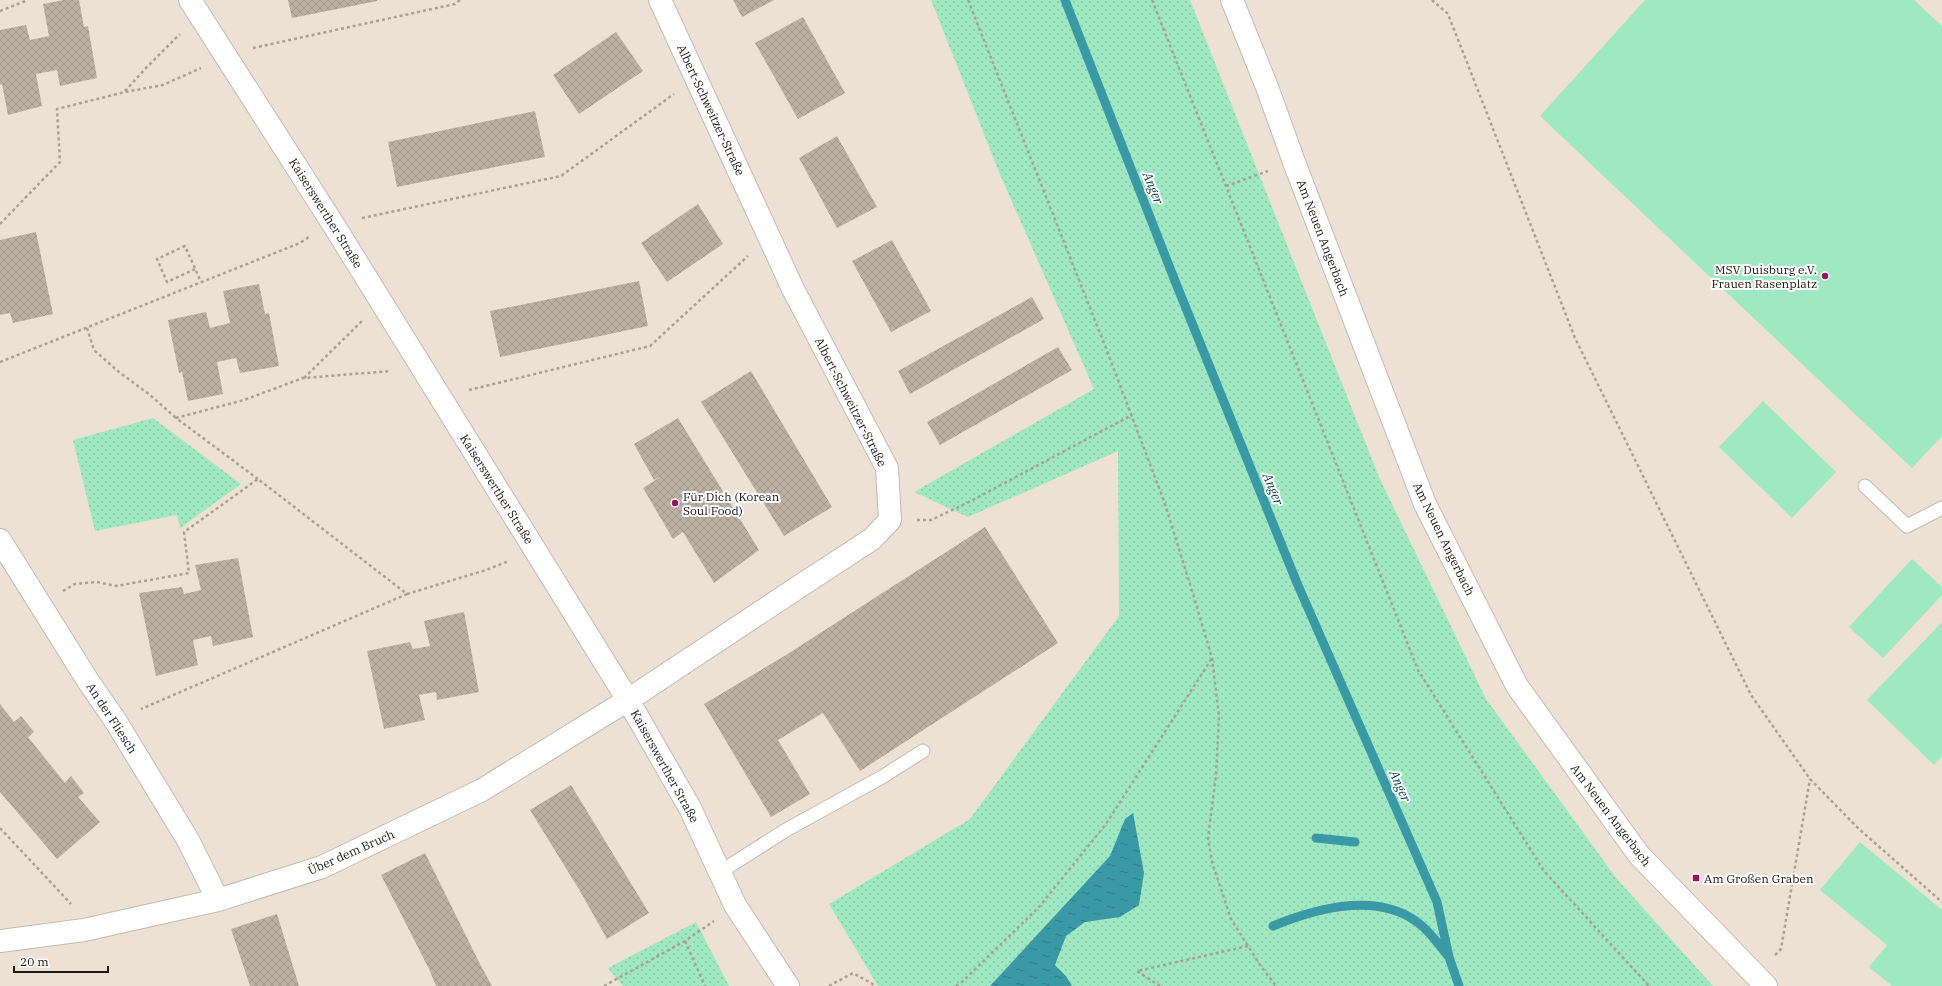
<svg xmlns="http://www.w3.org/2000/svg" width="1942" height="986" viewBox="0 0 1942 986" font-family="'IBM Plex Serif',serif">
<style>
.grass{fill:#9ee8c2}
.park{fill:url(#park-dots)}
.water{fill:url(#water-ripples)}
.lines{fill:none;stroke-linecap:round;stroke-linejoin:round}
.stream{stroke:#3999a4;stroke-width:9}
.building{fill:url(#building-cross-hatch)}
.service-casing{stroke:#c5b9ad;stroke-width:15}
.minor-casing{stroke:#c5b9ad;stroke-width:24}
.tertiary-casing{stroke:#c5b9ad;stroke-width:24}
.path{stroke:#a89f95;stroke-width:2.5;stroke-dasharray:3 3;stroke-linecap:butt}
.service{stroke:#fff;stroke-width:13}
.minor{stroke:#fff;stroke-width:22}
.tertiary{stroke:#fff;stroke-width:22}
.poi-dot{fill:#9e135f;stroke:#fff;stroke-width:1.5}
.labels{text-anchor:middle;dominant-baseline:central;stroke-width:4;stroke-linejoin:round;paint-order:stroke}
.street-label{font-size:12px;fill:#1d1814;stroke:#fff}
.poi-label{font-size:12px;fill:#1d1814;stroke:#fff;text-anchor:start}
.water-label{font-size:13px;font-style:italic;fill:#003c42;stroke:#fff}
</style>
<defs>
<pattern id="park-dots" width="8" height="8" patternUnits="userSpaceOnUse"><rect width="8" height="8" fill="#9ee8c2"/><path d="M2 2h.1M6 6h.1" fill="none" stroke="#88c6a6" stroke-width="1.8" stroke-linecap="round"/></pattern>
<pattern id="water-ripples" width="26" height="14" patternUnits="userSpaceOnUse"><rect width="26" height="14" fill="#3999a4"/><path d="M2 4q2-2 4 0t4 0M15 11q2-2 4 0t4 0" fill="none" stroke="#2f7c84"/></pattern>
<pattern id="building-cross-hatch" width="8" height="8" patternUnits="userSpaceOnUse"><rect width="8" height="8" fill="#bcb0a5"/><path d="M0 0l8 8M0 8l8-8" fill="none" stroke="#a1978d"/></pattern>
</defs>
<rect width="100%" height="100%" fill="#ede1d5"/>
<path class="grass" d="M1645,0H1914L1942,26V436L1912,468L1540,116Z
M1763,401L1836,472L1792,518L1719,447Z
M1912,559L1942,587V595L1883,658L1849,627Z
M1942,622V756L1934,765L1867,700Z
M1860,842L1942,910V986H1892L1869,967L1887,945L1820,890Z"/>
<path class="park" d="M931,0H1190L1379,477L1486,699L1617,879L1713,986H878L829,904L970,819L1119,616L1118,451L968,517L914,492L1094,389L999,172Z
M153,418L241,484L180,528L177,515L95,531L73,440Z
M696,922L729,986H623L608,968Z"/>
<path class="water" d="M1133,813L1144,873L1139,905L1120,917L1085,922L1066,936L1055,965L1066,976L1072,986H990L1110,856L1125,819Z"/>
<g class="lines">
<path class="stream" d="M1065,0L1175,281L1297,583L1437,902L1449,957L1459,986
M1316,838L1355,842
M1273,926C1317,908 1376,892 1417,922C1429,930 1439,945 1448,956"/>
</g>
<path class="building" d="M64,0H79L84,27L88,26L97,78L60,86L57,70L36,74L42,106L8,115L2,84L0,85V30L26,25L30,40L49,36L43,4Z
M288,0H377V1L292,18Z
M733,0H774L742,17Z
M803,17L845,93L798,119L755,43Z
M616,32L643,71L579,114L553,75Z
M535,111L545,157L397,187L388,142Z
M837,136L877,207L837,228L799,158Z
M698,204L723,244L667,282L641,243Z
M36,232L53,314L13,323L10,313L0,315V240Z
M892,240L931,311L891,332L852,261Z
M639,281L648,326L500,357L490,311Z
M259,284L265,314L269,313L279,366L240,373L236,358L217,362L223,394L188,401L182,372L179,373L168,320L206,312L210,328L230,323L223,291Z
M1032,297L1044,319L910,394L898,371Z
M1058,347L1072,370L940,445L927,422Z
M751,371L832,507L784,536L701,402Z
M678,418L759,550L714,583L683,532L673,539L643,488L662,476L654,480L634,444Z
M985,527L1058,643L860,771L823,713L778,740L810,794L771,817L704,704L786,655Z
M238,558L253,637L213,646L211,636L193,640L198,665L156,676L139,593L182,587L184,594L201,590L195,565Z
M464,612L479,692L437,700L436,692L419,695L425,720L384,729L367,651L410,642L413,649L430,646L424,621Z
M0,704L14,722L21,716L34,732L28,737L65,783L71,776L84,793L78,797L100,822L57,859L0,792Z
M571,785L649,913L607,939L580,891L530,810Z
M425,853L480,964L492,986H436L429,969L381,875Z
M277,914L299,986H250L231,929Z"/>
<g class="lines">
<defs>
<path id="service" d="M1865,486L1907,526L1942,508
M720,872L786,830L882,777L923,751"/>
<path id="minor" d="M190,0L333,224L628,700L690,808L735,905L788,986
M0,540L88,681L115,720L188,840L218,900
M0,941L84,930L218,900L322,867L482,790L628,700L800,586L872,539L890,520L887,468L793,289L660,0"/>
<path id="tertiary" d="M1232,0L1267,87L1294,162L1425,504L1517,686L1639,855L1766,986"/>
</defs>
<use href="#service" class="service-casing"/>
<use href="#minor" class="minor-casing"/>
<use href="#tertiary" class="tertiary-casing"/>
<path class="path" d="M968,0L1104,343L1164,501L1193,594L1212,658L1219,716L1216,775L1208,838L1212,862L1231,919L1260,965L1276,986
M1152,0L1418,670L1544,871L1649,986
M1432,0L1448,14L1575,338L1751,695L1810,779L1859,829L1942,902
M0,11L28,0
M253,48L455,4L460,0
M125,91L146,68L180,34
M1226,186L1268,171
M362,218L561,176L674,94
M0,224L60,162L57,109L125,92L163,85L201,68
M195,269L167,282L157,259L185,246L201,282
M87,328L94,350L119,372L150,395L176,418
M0,362L300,243L309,237
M304,378L362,321
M469,390L650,346L748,256
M258,479L176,418L244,400L303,378L391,371
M917,520H931L967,503L1132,415
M63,591L75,584L97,582L116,586L189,573L184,532L258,479L407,594L141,709
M407,594L486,570L509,561
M0,828L71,904
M685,941L705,986
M1775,955L1781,949L1810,779
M604,986L685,941L714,921
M829,986L853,973L876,986
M956,986L963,981L1039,907L1106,824L1212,658
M1160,986L1137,971L1248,946"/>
<use href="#service" class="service"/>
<use href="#minor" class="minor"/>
<use href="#tertiary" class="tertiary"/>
</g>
<g class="poi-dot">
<circle cx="1825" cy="276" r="4"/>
<circle cx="675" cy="503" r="4"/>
<rect x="1692" y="874" width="8" height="8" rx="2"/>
</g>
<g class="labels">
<g class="street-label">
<text transform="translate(711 110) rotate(65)">Albert-Schweitzer-Straße</text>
<text transform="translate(326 213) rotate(58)">Kaiserswerther Straße</text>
<text transform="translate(1323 238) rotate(69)">Am Neuen Angerbach</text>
<text transform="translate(851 402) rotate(63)">Albert-Schweitzer-Straße</text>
<text transform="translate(497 489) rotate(58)">Kaiserswerther Straße</text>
<text transform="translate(1444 539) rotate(64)">Am Neuen Angerbach</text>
<text transform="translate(112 718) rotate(57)">An der Fliesch</text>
<text transform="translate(665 766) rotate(61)">Kaiserswerther Straße</text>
<text transform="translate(1611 815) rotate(53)">Am Neuen Angerbach</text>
<text transform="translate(351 852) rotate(-24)">Über dem Bruch</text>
</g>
<g class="poi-label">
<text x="1817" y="269" text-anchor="end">MSV Duisburg e.V.<tspan x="1817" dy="14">Frauen Rasenplatz</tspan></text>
<text x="683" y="496">Für Dich (Korean<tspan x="683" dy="14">Soul Food)</tspan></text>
<text x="1704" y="878">Am Großen Graben</text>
</g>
<g class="water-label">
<text transform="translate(1153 188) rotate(68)">Anger</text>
<text transform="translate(1273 489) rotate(68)">Anger</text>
<text transform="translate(1400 786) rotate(66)">Anger</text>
</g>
</g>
<path d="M14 966v6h94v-6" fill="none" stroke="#1d1814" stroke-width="2"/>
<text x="20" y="966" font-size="12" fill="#1d1814" stroke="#ffffff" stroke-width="3" paint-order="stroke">20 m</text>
</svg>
